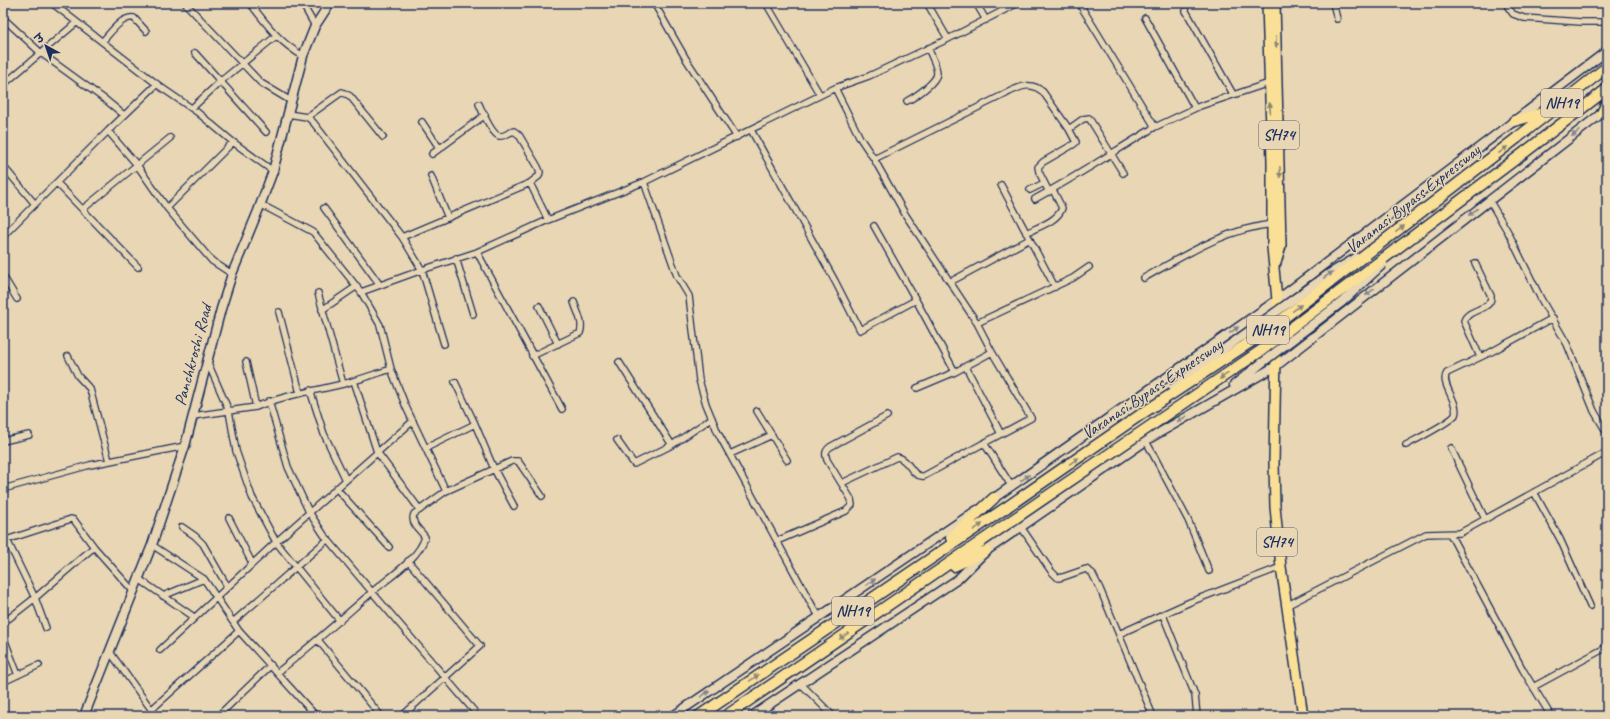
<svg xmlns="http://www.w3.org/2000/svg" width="1610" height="719" viewBox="0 0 1610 719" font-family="Caveat,'Playpen Sans Deva',sans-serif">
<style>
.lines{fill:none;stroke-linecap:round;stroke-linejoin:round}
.street-casing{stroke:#1b2f5e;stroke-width:8}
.secondary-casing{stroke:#1b2f5e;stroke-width:11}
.primary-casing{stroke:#1b2f5e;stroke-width:12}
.highway-casing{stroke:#1b2f5e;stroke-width:13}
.street{stroke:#e8d6b4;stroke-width:5.5}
.secondary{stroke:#e8d6b4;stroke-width:8}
.primary{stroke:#fadf96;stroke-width:9}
.highway{stroke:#fadf96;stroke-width:10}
.secondary-bridge-casing{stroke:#1b2f5e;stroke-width:11;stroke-linecap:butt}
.highway-bridge-casing{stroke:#1b2f5e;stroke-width:13;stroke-linecap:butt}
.secondary-bridge{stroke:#e8d6b4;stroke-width:8}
.highway-bridge{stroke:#fadf96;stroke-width:10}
.oneway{fill:#8a877a}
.oneway2{fill:#828289}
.labels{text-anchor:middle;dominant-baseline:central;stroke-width:3;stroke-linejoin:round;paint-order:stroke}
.shield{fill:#e8d6b4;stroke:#586178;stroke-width:1}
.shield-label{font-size:16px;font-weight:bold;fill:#1b2f5e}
.street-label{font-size:17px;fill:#1b2f5e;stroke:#e8d6b4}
</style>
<rect width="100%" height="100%" fill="#e8d6b4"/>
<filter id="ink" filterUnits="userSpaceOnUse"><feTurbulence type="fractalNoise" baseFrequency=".025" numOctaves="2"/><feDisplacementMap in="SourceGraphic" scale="8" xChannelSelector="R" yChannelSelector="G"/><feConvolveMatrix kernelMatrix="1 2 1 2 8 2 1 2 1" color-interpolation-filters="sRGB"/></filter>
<g filter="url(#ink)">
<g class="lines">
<defs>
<path id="street" d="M52,3L162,88L197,112L233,142L273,171
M185,3L261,83L291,101
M250,3C267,25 279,42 303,56
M302,3L315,26
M654,3L686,59L737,137
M766,3L820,95
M927,3L948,39
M976,3L986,20
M1079,3L1155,127L1200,106L1269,83
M1333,3L1337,19
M1507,3L1508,7L1513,14L1524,18L1581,22H1607
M1186,11L1233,94
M3,18L41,53L107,101L124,115
M1145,18L1195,108
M103,41C110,33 122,16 134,18L146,31
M195,53L266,132
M3,85L76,23
M835,88L860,138L874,159L905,214L977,323
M907,101C915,97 937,82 937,73C937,65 931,56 928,48
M192,108L221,81L276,36
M288,114L307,117L313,122L402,237L422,270L444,344
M307,117L342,92L350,96L383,137
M422,122L440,149
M1069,129L1083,119L1089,118L1123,173
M751,130L835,281L860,330L916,300
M108,131L157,84
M432,154L485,115
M874,159L1001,96C1016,89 1029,79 1043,92L1069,129L1076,142L1074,144L1043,162L1038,167L1039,172L1049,192
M3,166L35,204
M431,176L448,218
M644,182L677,276L689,296L699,380L706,404L718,433L813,607L820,617
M57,183L138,267
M530,183L548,220L644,182L835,88L869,76L948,39L1018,3
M1001,185L1055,287
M1030,190L1044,183
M1035,199C1076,177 1115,151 1155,127
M1489,200L1508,232L1541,299L1567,344L1594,411L1607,433
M260,204L313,232L361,292L422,270L477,252L562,409
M167,208L233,142
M324,208L380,285
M83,209L170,138
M874,226L916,300L955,372
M1026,233C1038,227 1058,221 1062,208L1053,190
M3,236L108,131L137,165L167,208L212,261L232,274
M402,237L530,183L539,176L540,172L538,167L519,135L514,131C509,132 504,137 499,136C492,134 482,111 479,104
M477,252L548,220
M456,258L473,314
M1475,263L1491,296C1492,311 1468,308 1464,321L1480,357
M3,276L17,299
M1144,278C1185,255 1225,229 1273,224
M950,282L1030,239
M318,293L343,384
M539,306L558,344
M322,310L357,286
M279,312L300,393
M992,352L977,323L1073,278L1089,267
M68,356L78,376L90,389L109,461
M532,356L580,333C584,323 577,312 574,302
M246,362L256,407C284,395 314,391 343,384C359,380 375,374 391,369
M619,362L672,445
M208,363L229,411L236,451L252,497L276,542L340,621
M966,367L1001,434
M354,381L377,452L420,510
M455,382L475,424L494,469L514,506
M917,388L955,372L992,352L1031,418L984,443L1012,487
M310,390L324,434L346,480
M269,401L288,467L309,512L324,535L372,592L474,711
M757,411L787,460
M193,416L256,407
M617,440L634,464L672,445L712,418
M3,441L29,435
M1146,441L1188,520L1209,571
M1406,445C1415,440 1451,422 1455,415C1460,403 1439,383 1447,373L1491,352L1553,318
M426,448L475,424
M1451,448L1485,519
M730,454L772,435
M842,483L897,457C910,459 911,478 924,476L984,443
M336,488L389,547
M3,489L90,465L185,446
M446,491L512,461H518L542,496
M1534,492L1560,539L1590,606
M229,518L252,563
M182,527L195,536L203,544L227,586
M1021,527L1051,571L1058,578L1063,577L1086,569L1092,573L1100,589L1153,716
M1450,534L1523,670L1551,716
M3,541L71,519L74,520L94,547
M777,541L846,511L852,505L851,499L827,460C825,454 825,451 830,447L887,416
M152,545L204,579L239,631L316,716
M139,579L194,617
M163,596L204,579
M1286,606L1426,534L1460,533L1607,452
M1163,615L1195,695L1197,716
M233,622L328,539
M3,623L35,598L7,540
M46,628L35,598L94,547L134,592
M1119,634L1190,602L1281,567
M3,636L18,675
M318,640L381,716
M160,650L276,542L413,421
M110,652L156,716
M278,672C310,647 340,620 371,593C388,578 419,559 425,537C420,530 410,523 414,514L446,491L406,407L391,369L380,325L361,292
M3,682L39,665
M800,683L833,716
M1533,687L1607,647
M151,710L239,631
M218,716L271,665
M402,716L480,646L408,561"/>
<path id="secondary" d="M1234,385L1268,358
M990,501L1277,300L1607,51
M84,716L152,545L185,446L221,309L232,274L258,211L273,171L303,56L315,26L330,3
M673,716L977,510
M752,716L958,579L986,551L1150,438L1276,366L1606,110"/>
<path id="primary" d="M1267,3L1272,161V247L1277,300L1274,463L1275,507L1281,567L1303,716
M1275,3L1281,246L1276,263"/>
<path id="highway" d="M1602,113L1607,103
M1514,121L1546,112
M1517,138L1607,67
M1525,152L1607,89
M951,538L994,498
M954,566L986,551
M699,716L1007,507
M726,716L1014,519"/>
</defs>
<use href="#street" class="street-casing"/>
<use href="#secondary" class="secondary-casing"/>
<use href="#primary" class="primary-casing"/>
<use href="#highway" class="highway-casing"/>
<use href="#street" class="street"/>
<use href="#secondary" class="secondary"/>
<use href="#primary" class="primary"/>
<use href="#highway" class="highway"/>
<defs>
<path id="secondary-bridge" d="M1268,358L1342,302L1383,264
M1173,388L1203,364L1329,274L1356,258"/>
<path id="highway-bridge" d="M1007,507L1140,415L1267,331L1517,138
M1014,519L1262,350L1525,152"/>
</defs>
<use href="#secondary-bridge" class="secondary-bridge-casing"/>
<use href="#highway-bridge" class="highway-bridge-casing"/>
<use href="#secondary-bridge" class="secondary-bridge"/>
<use href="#highway-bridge" class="highway-bridge"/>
</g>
<defs><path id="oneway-solid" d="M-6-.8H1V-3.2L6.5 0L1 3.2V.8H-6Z"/></defs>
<g class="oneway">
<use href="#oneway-solid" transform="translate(1276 42) rotate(88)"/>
<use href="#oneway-solid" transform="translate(1270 108) rotate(-93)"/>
<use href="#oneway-solid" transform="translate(1503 150) rotate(-38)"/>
<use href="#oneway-solid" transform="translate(1280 172) rotate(89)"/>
<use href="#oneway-solid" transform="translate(1400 229) rotate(-38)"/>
<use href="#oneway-solid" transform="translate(1297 308) rotate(-37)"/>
<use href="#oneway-solid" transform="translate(1224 376) rotate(146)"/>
<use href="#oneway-solid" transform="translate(1074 461) rotate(-35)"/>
<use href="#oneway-solid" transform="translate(978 527) rotate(-34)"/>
<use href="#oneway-solid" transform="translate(844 636) rotate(145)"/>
<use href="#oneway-solid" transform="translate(754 678) rotate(-34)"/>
</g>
<g class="oneway2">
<use href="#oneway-solid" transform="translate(1576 133) rotate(142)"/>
<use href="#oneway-solid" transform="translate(1473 212) rotate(142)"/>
<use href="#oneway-solid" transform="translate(1328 275) rotate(-34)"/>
<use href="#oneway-solid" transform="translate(1370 292) rotate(142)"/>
<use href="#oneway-solid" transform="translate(1234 330) rotate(-35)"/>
<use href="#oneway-solid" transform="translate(1182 419) rotate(149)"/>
<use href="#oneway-solid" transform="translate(1025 478) rotate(-35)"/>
<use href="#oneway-solid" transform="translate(871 582) rotate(-35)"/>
<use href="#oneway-solid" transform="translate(705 694) rotate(-34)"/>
</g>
</g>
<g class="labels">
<g class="shield">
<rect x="1541" y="89" width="42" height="28" rx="3"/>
<rect x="1259" y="121" width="40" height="28" rx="3"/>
<rect x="1247" y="316" width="42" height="28" rx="3"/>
<rect x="1257" y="528" width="40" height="28" rx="3"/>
<rect x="832" y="597" width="42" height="28" rx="3"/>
</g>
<g class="shield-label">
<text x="1562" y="103">NH19</text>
<text x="1279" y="135">SH74</text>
<text x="1268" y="330">NH19</text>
<text x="1277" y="542">SH74</text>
<text x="853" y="611">NH19</text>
</g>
<g class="street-label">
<text transform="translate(1413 199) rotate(-38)">Varanasi Bypass Expressway</text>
<text transform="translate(193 355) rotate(-75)">Panchkroshi Road</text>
<text transform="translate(1152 389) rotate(-34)">Varanasi Bypass Expressway</text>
</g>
</g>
<rect width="1610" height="719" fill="none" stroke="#e8d6b4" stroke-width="16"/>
<rect x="8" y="8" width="1594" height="703" fill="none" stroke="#1b2f5e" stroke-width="1.5" filter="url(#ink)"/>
<g transform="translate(46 46) rotate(320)" stroke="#e8d6b4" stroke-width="3" paint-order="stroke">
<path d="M0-3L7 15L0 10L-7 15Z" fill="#1b2f5e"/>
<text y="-6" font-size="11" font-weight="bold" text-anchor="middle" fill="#1b2f5e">उ</text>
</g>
</svg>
